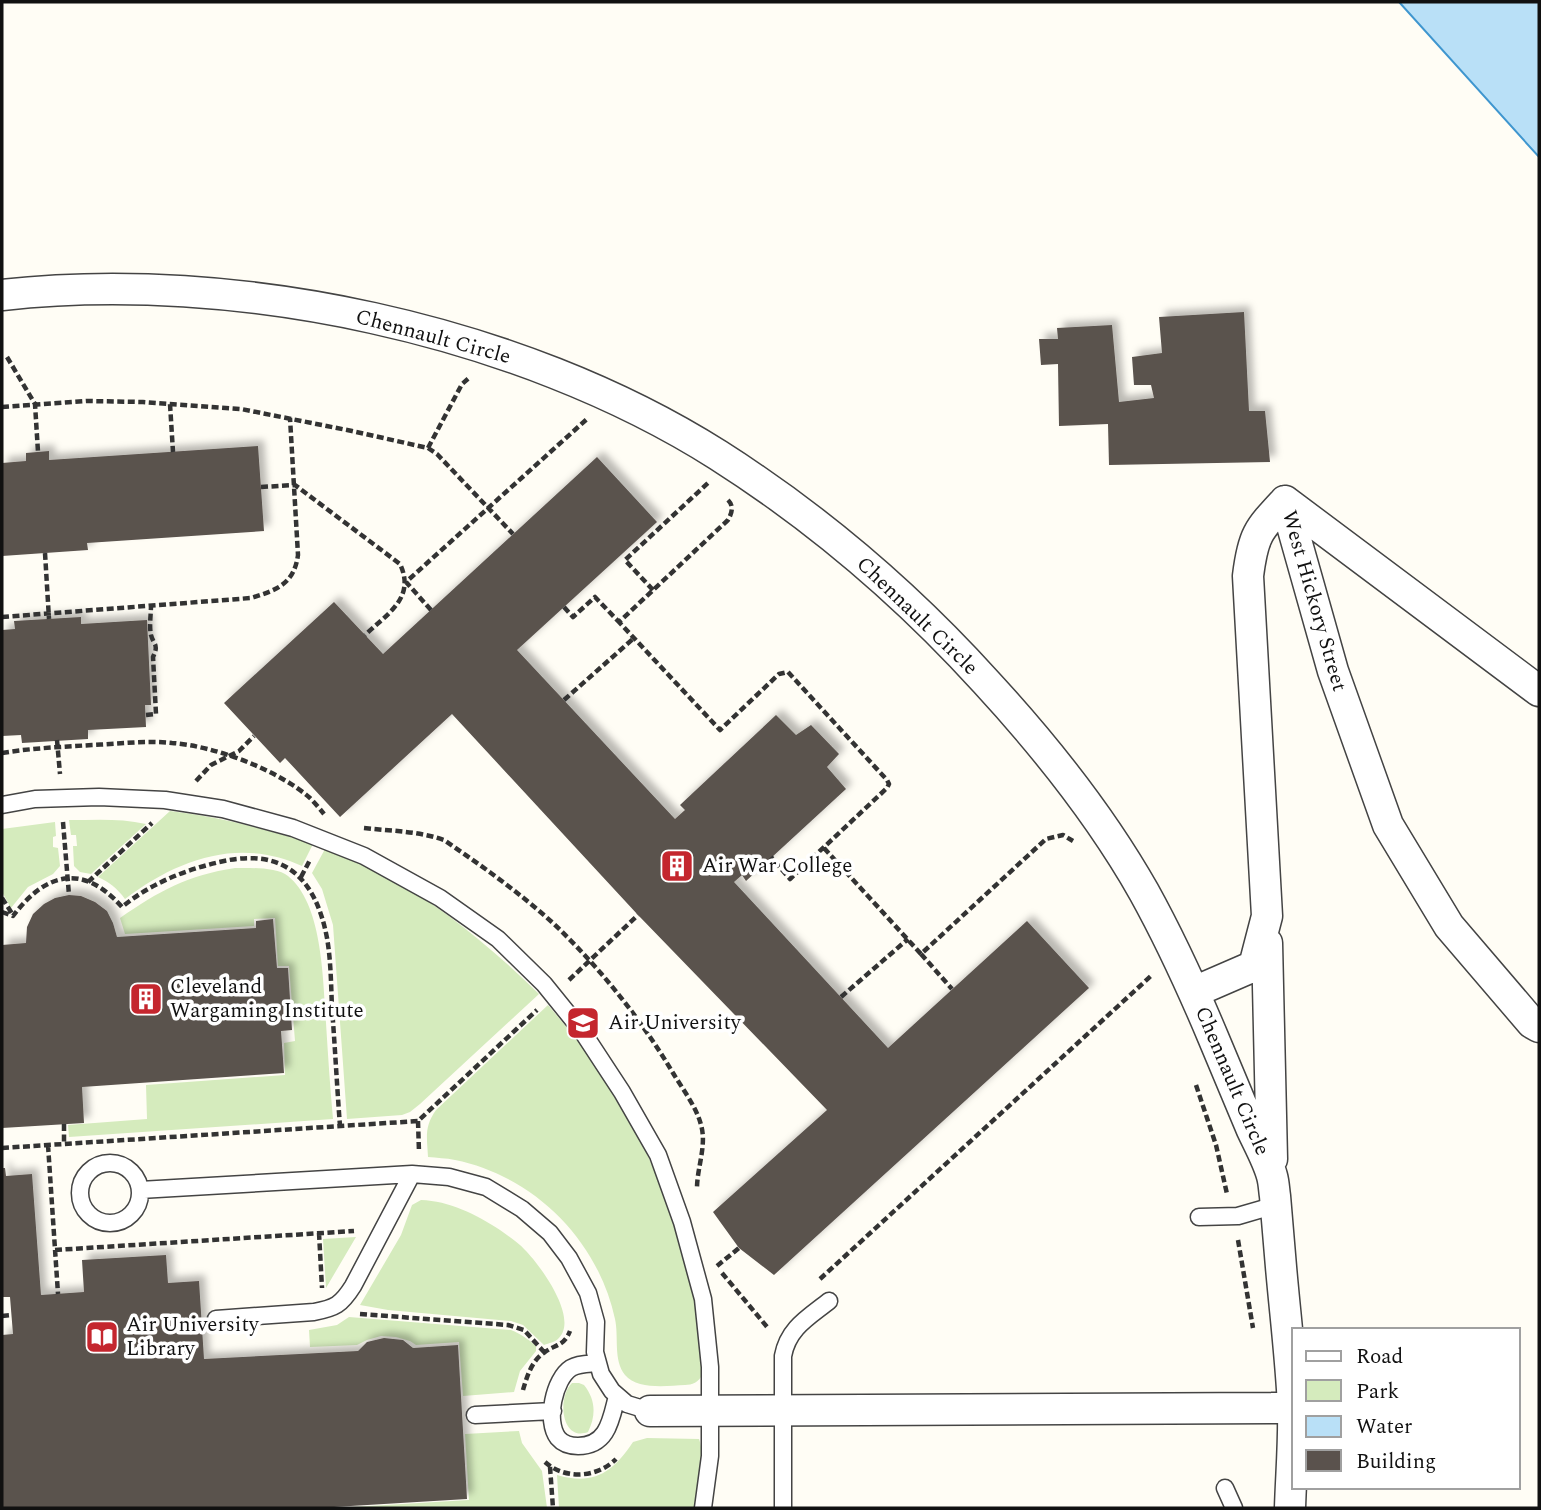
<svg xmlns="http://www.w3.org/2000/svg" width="1541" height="1510" viewBox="0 0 1541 1510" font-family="Spectral,serif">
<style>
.green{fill:#d5ebbd}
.water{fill:#b9e0f7;stroke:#3f96cf;stroke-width:2}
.building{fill:#5a524d;filter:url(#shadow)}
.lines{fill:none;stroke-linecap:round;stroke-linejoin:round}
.service-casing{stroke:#444;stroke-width:19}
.minor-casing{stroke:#444;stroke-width:33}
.path{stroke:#333;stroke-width:4.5;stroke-dasharray:7 3.5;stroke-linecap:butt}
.service{stroke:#fff;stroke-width:16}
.minor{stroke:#fff;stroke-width:30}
.labels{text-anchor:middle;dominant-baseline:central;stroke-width:7;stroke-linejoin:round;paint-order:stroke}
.street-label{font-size:21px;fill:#111;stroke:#fff}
.poi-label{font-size:21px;fill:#111;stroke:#fff;text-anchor:start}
</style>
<defs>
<filter id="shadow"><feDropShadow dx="6" dy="-6" stdDeviation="3.5" flood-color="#0004"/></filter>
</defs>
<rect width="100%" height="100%" fill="#fffdf5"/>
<path class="green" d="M170,811C220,817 266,829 313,844L302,866C239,837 178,859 125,899C117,888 109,882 98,877Z
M69,820C95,820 121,818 146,824L91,874L80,872L74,866L73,846H77L76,835H71Z
M55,822L56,836L53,837V847L58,848L60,866L53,874L28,887L11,908L2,892V829Z
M325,849C343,857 363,863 380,872C439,904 491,947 539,994L420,1104L410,1112L402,1115L347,1119L333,925L322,889L312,873Z
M235,868C249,868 277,867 288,876C323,904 323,981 326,1023C328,1055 330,1087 333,1119L69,1137L68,1125L147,1119L146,1085L285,1075L284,1043L295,1041L289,966H278L275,918L254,919V926L125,934L120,918C159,891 188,875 235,868Z
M548,1005C576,1038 602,1070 623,1108C636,1130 648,1155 658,1179C679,1233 696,1291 701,1349C702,1357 705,1367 702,1375C699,1382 692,1385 685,1385C667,1386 637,1390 625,1375C613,1360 619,1337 615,1319C598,1240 534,1176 455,1160C446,1158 437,1158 428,1157C427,1137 424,1127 436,1110Z
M421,1200C449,1201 476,1214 500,1230C508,1236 518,1242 525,1250C540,1265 580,1319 558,1339C555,1342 549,1343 544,1345L523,1325L511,1321L388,1310L360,1305L401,1235L412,1205Z
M356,1237L326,1288L323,1239Z
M349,1317L511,1330C521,1334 528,1339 536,1346V1351L520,1371L514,1392L463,1396L459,1342L416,1345L410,1341L396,1337L381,1336L367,1340L357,1345L310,1347L309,1330L337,1325Z
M572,1383H579L584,1385C596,1400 596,1416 588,1432C561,1442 557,1397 572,1383Z
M519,1431L522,1443L542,1471L547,1508H336L469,1500L465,1434Z
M647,1438L699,1439C706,1457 697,1489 694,1508H559L557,1475C594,1486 613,1472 633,1442Z"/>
<path class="water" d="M1399,2H1539V157Z"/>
<path class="building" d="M1244,312L1249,411H1265L1270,462L1109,465L1108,424L1059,426L1058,364L1041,365L1039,339H1058L1057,328L1112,325L1119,402L1154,398L1151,385H1134L1132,357L1162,353L1159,317Z
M258,446L264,531L87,543L88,550L2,556V463L26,461V453L49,451V460Z
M597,457L657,522L517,650L675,819L685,810L680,805L776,715L796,735L811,725L839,754L827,767L846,789L746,881L742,875L734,882L888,1048L1027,921L1089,988L774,1275L739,1248L713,1212L827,1110L638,915L452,714L340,817L285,758L280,763L224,703L334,602L383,654Z
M81,617V624L147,620L151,705H145L146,727L88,730V739L22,743L21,735L2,736V630L15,629L14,621Z
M69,895L81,896L95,902L107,911L113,923L117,937L256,928V921L273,919L277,968H288L292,1030L281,1031L284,1073L82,1087L84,1123L2,1128V945L26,943L27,927L33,914L44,904L55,898Z
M2,1168H5L6,1176L32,1174L41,1295L84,1292L82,1260L166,1255L168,1283L199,1281L204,1359L358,1351L367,1342L384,1338L403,1340L413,1348L458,1345L467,1499L334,1507V1508H2V1335L13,1334L10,1297H2Z"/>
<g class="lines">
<defs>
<path id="service" d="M2,805L35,799L99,797L165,800L223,809L293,828L364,856L440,898L498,939L544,984L582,1031L622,1092L658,1155L682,1222L703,1299L710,1367V1456L703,1508
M80 1193a30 30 0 1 1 60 0a30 30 0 1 1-60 0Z
M140,1190L412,1174L449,1177L486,1187L522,1209L550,1233L569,1258L588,1293L596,1322L595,1352L601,1374L612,1391L627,1404L650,1411
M1199,1217L1238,1216L1276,1205
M216,1319L314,1312C335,1308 341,1305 353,1286L412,1174
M598,1363C589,1364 580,1363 571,1368C554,1379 545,1421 558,1438C563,1444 571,1446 578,1446C608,1446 611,1419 617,1396
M475,1415L553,1411
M1225,1488L1234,1508
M783,1508V1356C788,1328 809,1317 829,1301"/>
<path id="minor" d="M2,295C235,269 519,329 718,455C817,518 908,596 986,682C1045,746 1101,816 1144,892C1170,939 1192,987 1213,1037C1226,1068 1239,1099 1252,1130C1259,1145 1268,1161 1272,1176C1274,1183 1274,1190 1275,1196C1277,1220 1279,1243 1281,1267C1285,1313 1291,1361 1293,1407C1294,1441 1291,1475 1290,1508
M1285,501L1333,671L1388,825L1449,926L1532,1023L1539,1027
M1285,501L1539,691
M1267,943L1272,1159
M1194,992L1254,966L1267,916L1248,576C1253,535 1258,530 1285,501
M650,1411L1293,1408"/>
</defs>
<use href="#service" class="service-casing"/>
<use href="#minor" class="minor-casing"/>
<path class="path" d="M7,357L35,404L38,452
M170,404L173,452
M2,407L87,401L143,402L241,409L352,431L428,448L437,454L513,534
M428,448L462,384L470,377
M261,487L295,485L400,564C416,598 387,614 365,635
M728,500C734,506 732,513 728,520L619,622L720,730L779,674L788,672L887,780L889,784L887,788L790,879L771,857
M45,553L49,619
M653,590L625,560L708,483
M564,607L573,617L595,597L619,622
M431,610L406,582L587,419
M2,617L251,598C277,590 294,584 298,555L290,418
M564,700L634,638
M146,715L156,714L153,657C159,644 154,646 151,635C149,626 151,615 151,605
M57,740L60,774
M2,753C32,748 62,747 92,745C119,744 146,740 172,743C215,746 278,770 310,798C315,803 320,809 324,814
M196,781L211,765L239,751L254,736
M63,822L69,895
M364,828C391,831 418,831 444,840C482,866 520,893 554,924C600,968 641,1019 673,1073C682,1088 697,1108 701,1125C707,1145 697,1168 697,1188
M824,848L921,954L1046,839L1063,835L1073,841
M301,877L310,860
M88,882L152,823
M2,898L13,915
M2,912L13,916C46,872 83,863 122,907C151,883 187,869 224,861C286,848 316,880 327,938C331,961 331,985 332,1008C335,1047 337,1087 340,1126
M921,954L952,989
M569,980L638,915
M841,997L908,939
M1196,1085L1216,1145L1227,1194
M418,1121L419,1152
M64,1124V1144
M48,1145L58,1294
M2,1148L418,1121L537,1010
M319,1233L322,1288
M1238,1240L1253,1328
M55,1250L354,1231
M717,1266L739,1248
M722,1273L768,1328
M820,1279L1152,975
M360,1314L508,1325L524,1330L544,1352
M2,1316L12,1315
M523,1390C527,1376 532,1360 545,1352C556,1344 564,1346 570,1331
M545,1462C565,1480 597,1478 616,1459
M550,1467L553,1508"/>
<use href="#service" class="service"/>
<use href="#minor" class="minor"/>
</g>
<defs>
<symbol id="building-square" viewBox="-11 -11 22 22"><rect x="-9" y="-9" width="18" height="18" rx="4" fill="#c4262e" stroke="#fff"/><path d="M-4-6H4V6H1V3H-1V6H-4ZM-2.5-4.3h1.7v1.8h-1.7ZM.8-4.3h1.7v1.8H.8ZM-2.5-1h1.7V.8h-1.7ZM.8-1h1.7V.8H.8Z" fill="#fff"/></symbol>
<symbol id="university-square" viewBox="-11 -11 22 22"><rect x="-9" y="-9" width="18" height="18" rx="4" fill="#c4262e" stroke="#fff"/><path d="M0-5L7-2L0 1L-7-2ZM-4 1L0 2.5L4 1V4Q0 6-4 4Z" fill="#fff"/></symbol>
<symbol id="library-square" viewBox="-11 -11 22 22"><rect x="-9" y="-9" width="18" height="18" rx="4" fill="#c4262e" stroke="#fff"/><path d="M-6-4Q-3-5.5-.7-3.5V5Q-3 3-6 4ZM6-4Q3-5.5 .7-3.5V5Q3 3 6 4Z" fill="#fff"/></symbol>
</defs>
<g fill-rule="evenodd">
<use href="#building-square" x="658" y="847" width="38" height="38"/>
<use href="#building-square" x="127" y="980" width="38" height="38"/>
<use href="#university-square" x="564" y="1004" width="38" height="38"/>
<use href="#library-square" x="83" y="1318" width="38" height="38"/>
</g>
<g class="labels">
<g class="street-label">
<text transform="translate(433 337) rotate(15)">Chennault Circle</text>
<text transform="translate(1314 601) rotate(74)">West Hickory Street</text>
<text transform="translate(917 616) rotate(44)">Chennault Circle</text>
<text transform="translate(1232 1081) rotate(67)">Chennault Circle</text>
</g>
<g class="poi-label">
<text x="702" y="866">Air War College</text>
<text x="170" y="987">Cleveland<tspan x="170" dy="24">Wargaming Institute</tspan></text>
<text x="608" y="1023">Air University</text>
<text x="126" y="1325">Air University<tspan x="126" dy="24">Library</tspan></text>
</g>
</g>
<rect width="1541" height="1510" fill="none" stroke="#111111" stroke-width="7"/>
<rect x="1292" y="1328" width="228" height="161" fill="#ffffff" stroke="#a0a0a0" stroke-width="2"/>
<rect x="1306" y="1351" width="35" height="10" fill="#ffffff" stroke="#a0a0a0" stroke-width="2"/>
<text x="1356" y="1363" font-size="21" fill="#111111">Road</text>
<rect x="1306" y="1380" width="35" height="21" fill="#d5ebbd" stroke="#a0a0a0" stroke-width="2"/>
<text x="1356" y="1398" font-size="21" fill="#111111">Park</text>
<rect x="1306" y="1416" width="35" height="21" fill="#b9e0f7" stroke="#a0a0a0" stroke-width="2"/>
<text x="1356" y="1433" font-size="21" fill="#111111">Water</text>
<rect x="1306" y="1450" width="35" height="21" fill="#5a524d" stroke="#a0a0a0" stroke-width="2"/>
<text x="1356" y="1468" font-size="21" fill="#111111">Building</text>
</svg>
